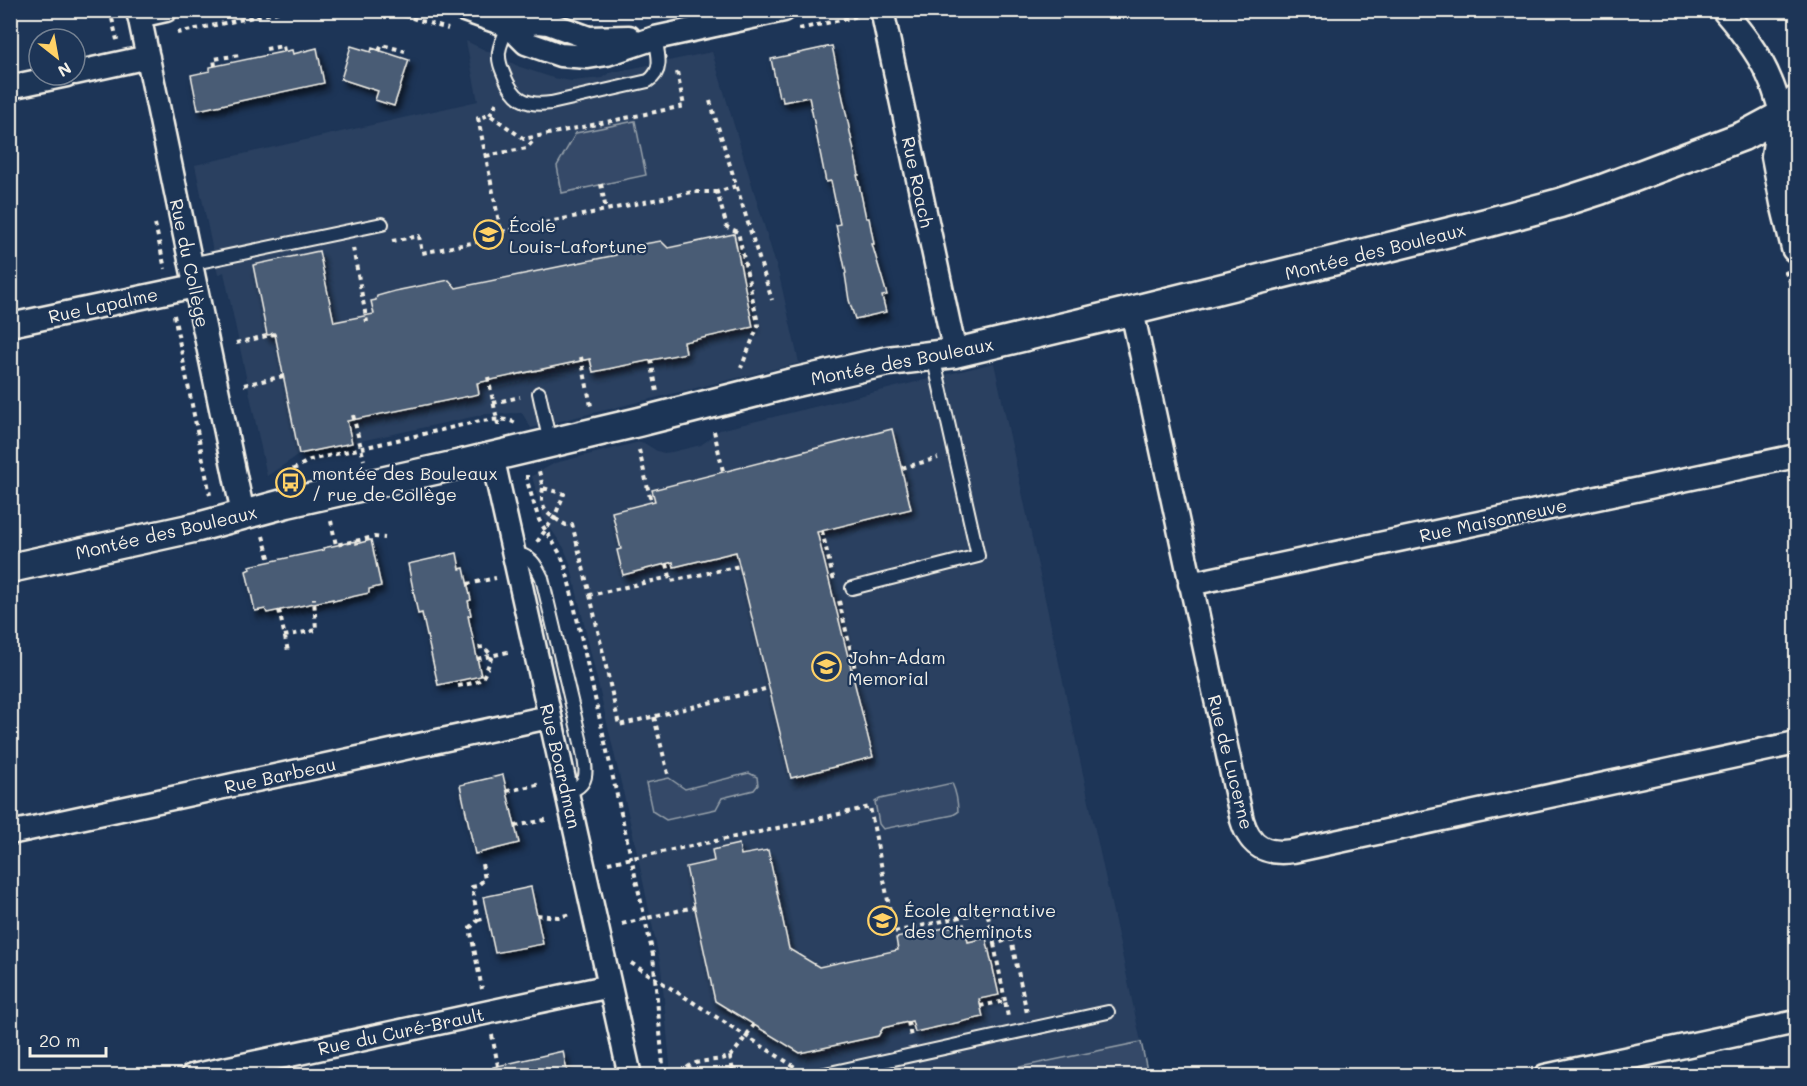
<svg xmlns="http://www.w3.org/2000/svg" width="1807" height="1086" viewBox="0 0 1807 1086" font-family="Mali,sans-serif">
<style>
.built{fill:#2a4060}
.green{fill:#354a67;stroke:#949ea8;stroke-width:1.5}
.building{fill:#485b74;stroke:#f4f1e8;stroke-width:1.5;filter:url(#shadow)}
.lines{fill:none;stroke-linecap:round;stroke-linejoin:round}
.service-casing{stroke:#f4f1e8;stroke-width:16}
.minor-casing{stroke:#f4f1e8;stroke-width:27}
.tertiary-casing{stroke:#f4f1e8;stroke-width:33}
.path{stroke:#f4f1e8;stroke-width:4;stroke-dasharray:4.5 4.5;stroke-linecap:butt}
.service{stroke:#1d3557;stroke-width:12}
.minor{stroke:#1d3557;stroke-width:22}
.tertiary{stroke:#1d3557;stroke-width:28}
.labels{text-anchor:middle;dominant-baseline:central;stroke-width:4.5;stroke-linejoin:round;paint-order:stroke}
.street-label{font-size:18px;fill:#f4f1e8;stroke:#1d3557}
.poi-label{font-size:18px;fill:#f4f1e8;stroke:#1d3557;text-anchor:start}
</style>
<defs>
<filter id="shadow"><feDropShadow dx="3.5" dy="6" stdDeviation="3" flood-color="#0009"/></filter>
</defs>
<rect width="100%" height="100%" fill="#1d3557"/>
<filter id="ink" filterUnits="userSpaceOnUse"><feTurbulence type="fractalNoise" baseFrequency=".0167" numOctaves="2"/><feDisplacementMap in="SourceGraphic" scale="12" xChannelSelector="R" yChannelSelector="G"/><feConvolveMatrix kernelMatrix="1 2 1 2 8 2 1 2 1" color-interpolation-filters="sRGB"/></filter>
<g filter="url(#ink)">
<path class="built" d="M466,41L520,67L553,78L572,81L602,78L609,73L712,52L779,275L799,363L531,428L522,413L486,414L300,454L267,476L224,272L218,275L195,165L478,101Z
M994,363L1141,1042L981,1075H671L661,967L635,843L570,563L564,548L543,517L532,476L555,463L640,442L644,443L657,451L664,453L672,452L701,445L708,440L712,435L720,430Z"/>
<path class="green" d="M635,121L646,175L562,193L557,166L576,133Z
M749,773L757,777L758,785L754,790L722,798L716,809L666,820L652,811L646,783L669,778L685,789Z
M952,783C956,792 958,802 958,812L953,815L883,829L879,824L875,802L880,799Z
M1141,1042L1148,1075H981Z"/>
<path class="building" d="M351,46L371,52L372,48L409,60L394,106L375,100L378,91L341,79Z
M832,46L859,175H857L866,218H869L874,244H872L887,295L882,296L886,312L855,319L849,300L845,274L846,273L836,225L840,224L831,181L826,182L809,97L783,102L782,96L779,97L771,59Z
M317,48L324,83L198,110L191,75L210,71V67L292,50L293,54Z
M734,234L753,327L684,342L686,353L593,372L590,359L477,383L479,394L347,421L352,443L299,454L275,334L267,335L253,265L319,251L334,322L374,314L371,301L376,300L377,296L395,291L449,280L456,288L616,255L620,248L661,241L668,248Z
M892,429L911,509L817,532L873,757L791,778L736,552L674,567L673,562L623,575L617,550L621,549L612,512L655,501L652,490Z
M371,540L381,586L369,589V593L333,601V599L267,613L265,609L255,611L246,571L250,569L249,566L324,550L323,548L356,541V544Z
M457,553L460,569L464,568L471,600L468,601L471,615L468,616L481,676L438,685L422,613L418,614L408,564Z
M503,775L519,843L475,854L460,785Z
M739,844L741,855L768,850L789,949L819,967L898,950L896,938L964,924L968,942L986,938L999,995L979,999L983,1017L915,1032L912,1021L883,1028L878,1036L800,1053L715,1001L686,867L714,861L712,850Z
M531,887L543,944L495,953L483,897Z
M563,1051L568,1076H494L493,1067Z"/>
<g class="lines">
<defs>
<path id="service" d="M509,26C505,34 500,43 499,52C498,61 501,68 504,75C514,100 526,106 551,103L648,81C664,71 658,53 655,38
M190,264L382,224
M539,393L550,443
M514,554C530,554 536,565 542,578L582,747C586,768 592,786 566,792
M852,588L978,556L933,356
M816,1076L1108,1012"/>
<path id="minor" d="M138,10L243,514
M464,10L509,26L526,43L546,50L560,55L588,57L607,54L655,38L784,10
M882,10L955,353
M1723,10C1742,32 1761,56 1771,82C1776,93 1778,104 1782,115
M139,16L166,10
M509,26L539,22L548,23L589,38L629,37
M75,73L148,57
M10,87L67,75
M1132,311L1242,820C1250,847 1266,855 1293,851L1796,743
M10,325L195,286
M492,456L630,1076
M1190,584L1796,456
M10,833L549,717
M192,1076L610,986
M1545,1076L1796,1022"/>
<path id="tertiary" d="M1782,115L1776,156L1785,203L1796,248
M10,568L198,527L287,503L457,465L639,422L792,383L888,361L955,353L1102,318L1486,223L1560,203L1600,190L1743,136L1782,115L1796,101"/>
</defs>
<use href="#service" class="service-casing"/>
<use href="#minor" class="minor-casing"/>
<use href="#tertiary" class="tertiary-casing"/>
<path class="path" d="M110,10L117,40
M386,10L448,29
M799,29L859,16
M177,33L287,10
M266,49L283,46L284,51
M379,51L382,45L405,51
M215,66L214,59L240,55
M677,72L684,106L524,139L490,115L478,118L501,232L692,192H717
M710,101L772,300
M490,115L498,100
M486,156L527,148L532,142L531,137
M601,184L606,210
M736,186L717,192L727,227L738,232L757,319L758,326L741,368
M155,224L165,269
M392,241L419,236L422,253L501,237V232
M353,248L367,322
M1785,271L1796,293
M174,315L210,495
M236,343L275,334
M581,357L591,406
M651,360L657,392
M488,377L499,429
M244,385L284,376
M493,403L520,397
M353,415L364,460
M714,431L723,471
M639,450L651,502
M902,468L938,458
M285,474L310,460L480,421C492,420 507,417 517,424
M527,475V481L539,520L559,552L565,565L653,955L664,1076
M543,488C539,511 547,514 566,525L572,524L590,595L670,577
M331,521L336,545L374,537L385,538
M822,531L834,582
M263,536L270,561
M537,542L554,518L564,494L543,488L539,471
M667,564L671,581L740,566
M467,584L496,578
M590,595L619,725L769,688
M839,601L855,669L851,670
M279,610L288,651
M284,636L316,630L314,598
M477,659L512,651
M458,686C485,681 482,681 492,656L484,647L475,648
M654,717L669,778
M507,791L542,784
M515,826L550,819
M608,863L769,830L870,807L894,932L987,911L994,944L1011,939L1027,1013
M482,864L485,879L477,886L472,887L478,920L470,928L482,989
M537,915L558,917L571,914
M478,920L488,918
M622,924L694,907
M994,944L1005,1001
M631,963L795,1067L796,1074
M980,1006L1005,1001L1008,1017
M908,1022L911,1037
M492,1035L500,1076
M730,1056L734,1076
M568,1075L578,1073L579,1076
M683,1076C687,1056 716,1064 730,1056C737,1051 748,1032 754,1025"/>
<use href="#service" class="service"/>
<use href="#minor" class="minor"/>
<use href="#tertiary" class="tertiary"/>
</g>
</g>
<defs>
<symbol id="school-ring" viewBox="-11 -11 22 22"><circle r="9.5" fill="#1d3557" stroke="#ffd166" stroke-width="1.5"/><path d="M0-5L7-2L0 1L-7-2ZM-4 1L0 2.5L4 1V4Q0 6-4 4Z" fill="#ffd166"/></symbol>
<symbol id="bus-ring" viewBox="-11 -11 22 22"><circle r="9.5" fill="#1d3557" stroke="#ffd166" stroke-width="1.5"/><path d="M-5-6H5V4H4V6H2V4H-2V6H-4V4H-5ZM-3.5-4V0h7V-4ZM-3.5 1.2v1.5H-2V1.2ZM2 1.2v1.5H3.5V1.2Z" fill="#ffd166"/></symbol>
</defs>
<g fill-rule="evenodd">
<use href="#school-ring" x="472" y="218" width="33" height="33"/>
<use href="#bus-ring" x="274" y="466" width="33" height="33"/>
<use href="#school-ring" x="810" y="650" width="33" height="33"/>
<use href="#school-ring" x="866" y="904" width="33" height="33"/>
</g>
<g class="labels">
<g class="street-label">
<text transform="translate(918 182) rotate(78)">Rue Roach</text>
<text transform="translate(1375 251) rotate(-14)">Montée des Bouleaux</text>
<text transform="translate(190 263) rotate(78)">Rue du Collège</text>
<text transform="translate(103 305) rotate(-12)">Rue Lapalme</text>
<text transform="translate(902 361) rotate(-11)">Montée des Bouleaux</text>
<text transform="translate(1493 520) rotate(-12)">Rue Maisonneuve</text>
<text transform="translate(166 532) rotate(-13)">Montée des Bouleaux</text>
<text transform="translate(1231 762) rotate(76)">Rue de Lucerne</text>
<text transform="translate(561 766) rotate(77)">Rue Boardman</text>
<text transform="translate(280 775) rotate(-12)">Rue Barbeau</text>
<text transform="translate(401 1031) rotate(-12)">Rue du Curé-Brault</text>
</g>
<g class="poi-label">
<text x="509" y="225">École<tspan x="509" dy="21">Louis-Lafortune</tspan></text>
<text x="312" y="473">montée des Bouleaux<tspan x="312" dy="21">/ rue de Collège</tspan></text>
<text x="848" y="657">John-Adam<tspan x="848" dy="21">Memorial</tspan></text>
<text x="904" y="910">École alternative<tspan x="904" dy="21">des Cheminots</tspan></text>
</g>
</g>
<rect width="1807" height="1086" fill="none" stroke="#1d3557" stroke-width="36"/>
<rect x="18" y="18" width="1771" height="1050" fill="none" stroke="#f4f1e8" stroke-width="2" filter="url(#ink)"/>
<g transform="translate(57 57) rotate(149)"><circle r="28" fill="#1d3557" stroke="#738091" stroke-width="1.5"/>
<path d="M0-4.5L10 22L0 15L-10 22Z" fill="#ffd166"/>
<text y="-9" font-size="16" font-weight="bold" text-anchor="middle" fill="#f4f1e8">N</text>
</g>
<path d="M30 1047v9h76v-9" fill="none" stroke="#f4f1e8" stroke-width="3"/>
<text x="39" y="1047" font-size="18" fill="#f4f1e8" stroke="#1d3557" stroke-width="4.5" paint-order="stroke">20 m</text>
</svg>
